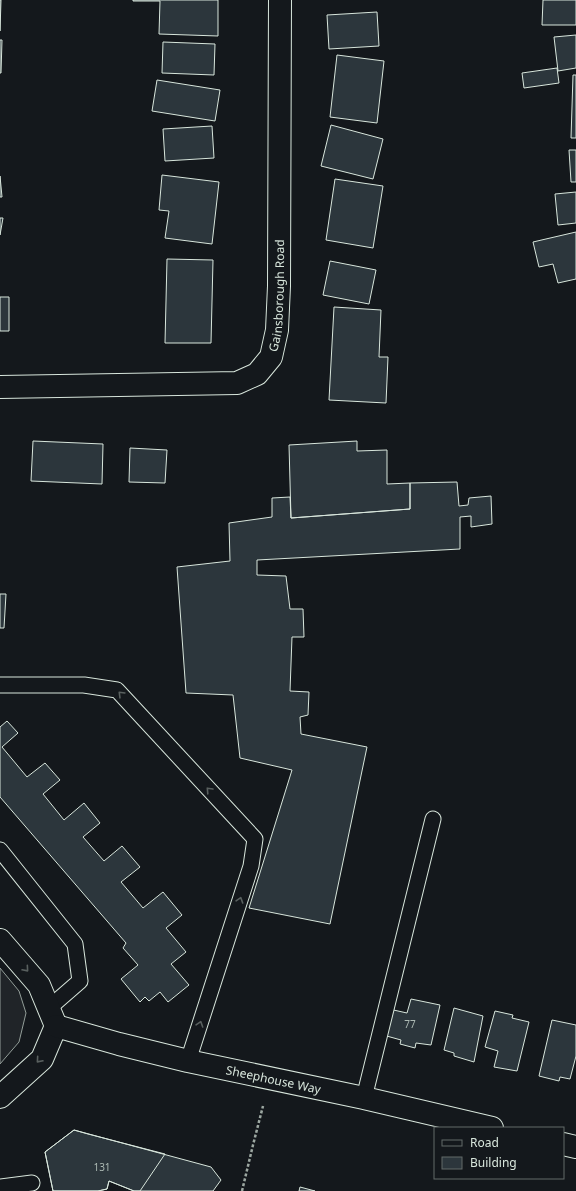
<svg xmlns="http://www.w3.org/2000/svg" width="576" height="1191" viewBox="0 0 576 1191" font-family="'Noto Sans',sans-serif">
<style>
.green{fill:#202428;stroke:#939e99}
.building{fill:#2c363c;stroke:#d8e6dc}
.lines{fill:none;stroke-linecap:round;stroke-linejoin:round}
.service-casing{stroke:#d8e6dc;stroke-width:17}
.minor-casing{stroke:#d8e6dc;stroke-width:24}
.path{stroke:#9da8a2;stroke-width:2.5;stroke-dasharray:3 2;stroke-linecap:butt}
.service{stroke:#14181c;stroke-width:15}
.minor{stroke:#14181c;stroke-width:22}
.oneway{stroke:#59605f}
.labels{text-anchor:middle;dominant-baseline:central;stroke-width:3;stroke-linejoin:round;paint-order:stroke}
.number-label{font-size:10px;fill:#adbab4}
.street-label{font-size:12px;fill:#d8e6dc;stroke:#14181c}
</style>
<rect width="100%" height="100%" fill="#14181c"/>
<path class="green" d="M0,968L19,991L26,1013L19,1042L0,1064Z"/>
<path class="building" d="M0,0H1L0,31Z
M133,0H218V36L159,34L160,1H133Z
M543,0H576V25H542Z
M377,12L379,46L329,49L327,15Z
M576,35V68L558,71L554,37Z
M0,40H2L1,73H0Z
M163,42L215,44L214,75L162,73Z
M337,55L384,61L377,123L330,117Z
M557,68L559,83L524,88L522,73Z
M573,75H576V138H571Z
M157,80L220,90L215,121L152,111Z
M331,125L383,139L373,179L321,166Z
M212,126L214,158L165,161L163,129Z
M569,150H576V182H571Z
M162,175L219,182L212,244L165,238L169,211L159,210Z
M0,176L2,197H0Z
M335,179L383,186L373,248L326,240Z
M576,192V223L558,225L555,194Z
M0,218H3L0,235Z
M576,232V279L558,283L553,264L539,267L533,242Z
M167,259L213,260L211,343H165Z
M330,261L376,270L369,304L323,295Z
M0,297H9V331H0Z
M334,307L381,310L379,357H388L386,403L329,400Z
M33,441L103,444L102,484L31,481Z
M357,441V451L387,450V484L410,483V509L291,518L289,445Z
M130,448L167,450L165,483L129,482Z
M457,482L459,506L468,505L469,498L491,496L492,524L471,527V516L460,517V549L257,560V575L286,576L290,609H303L304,637H292L290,691L309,692L308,715L300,717L301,734L367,747L330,924L249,908L292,770L240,758L233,695L186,693L177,567L230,561L229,523L272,517V498L290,497L291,518L410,509V483Z
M0,594H6L4,628H0Z
M7,721L18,733L2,747L27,777L45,763L60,780L43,794L64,820L84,803L100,823L83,837L104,861L122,846L140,867L121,882L143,908L163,892L182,915L166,928L186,952L171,964L189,985L168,1002L160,992L149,1001L145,997L140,1002L121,979L138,965L123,948L126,943L0,797V727Z
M411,999L440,1005L431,1045L416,1043L415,1048L400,1044L401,1040L383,1035L389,1009L407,1013Z
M454,1008L483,1016L474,1062L454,1056V1053L444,1050Z
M495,1011L513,1015L512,1018L529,1022L517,1071L494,1067L498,1051L485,1047Z
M552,1020L576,1025V1056L570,1079L560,1077L559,1081L539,1076Z
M74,1130L88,1134L165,1154L140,1191H134L109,1181L107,1189L98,1191H53L45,1152Z
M74,1130L211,1167L221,1180L213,1191H134L109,1181L107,1189L98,1191H53L45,1152Z
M300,1187L315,1191H299Z"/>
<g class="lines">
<defs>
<path id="service" d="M0,685H84L117,690L255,839L251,866L188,1061
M0,850L75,944L80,981L49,1008
M364,1098L433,819
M0,1187L32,1183"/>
<g id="minor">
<path id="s1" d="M0,387L237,383L257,374L271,357L277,330L279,286L280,0"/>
<path d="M0,940L39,985L56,1026L42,1059L0,1097"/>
<path id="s2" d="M56,1026L119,1044L188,1061L364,1098L492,1128"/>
<path d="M563,1144L576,1147"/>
</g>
</defs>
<use href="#service" class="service-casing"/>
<use href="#minor" class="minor-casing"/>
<path class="path" d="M242,1191L253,1145L263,1106"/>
<use href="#service" class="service"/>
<use href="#minor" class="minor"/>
</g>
<defs><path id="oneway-chevron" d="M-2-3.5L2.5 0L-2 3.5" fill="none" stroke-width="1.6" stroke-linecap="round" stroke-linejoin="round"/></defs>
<g class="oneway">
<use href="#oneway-chevron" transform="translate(121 694) rotate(-135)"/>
<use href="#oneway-chevron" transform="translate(209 790) rotate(-133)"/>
<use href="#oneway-chevron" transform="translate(240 900) rotate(-72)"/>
<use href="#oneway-chevron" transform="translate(26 969) rotate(49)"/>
<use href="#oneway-chevron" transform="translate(200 1024) rotate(-72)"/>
<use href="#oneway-chevron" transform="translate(39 1060) rotate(131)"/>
</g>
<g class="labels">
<g class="number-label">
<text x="410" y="1024">77</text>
<text x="102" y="1167">131</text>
</g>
<g class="street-label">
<text stroke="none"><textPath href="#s1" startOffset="343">Gainsborough Road</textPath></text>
<text stroke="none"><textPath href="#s2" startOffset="224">Sheephouse Way</textPath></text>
</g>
</g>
<rect x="434" y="1127" width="130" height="52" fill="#14181c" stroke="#626a69"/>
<rect x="442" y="1140" width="20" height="6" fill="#14181c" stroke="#626a69"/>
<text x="470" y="1147" font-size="12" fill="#d8e6dc">Road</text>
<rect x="442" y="1157" width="20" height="12" fill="#2c363c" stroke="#626a69"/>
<text x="470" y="1167" font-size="12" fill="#d8e6dc">Building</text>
</svg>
